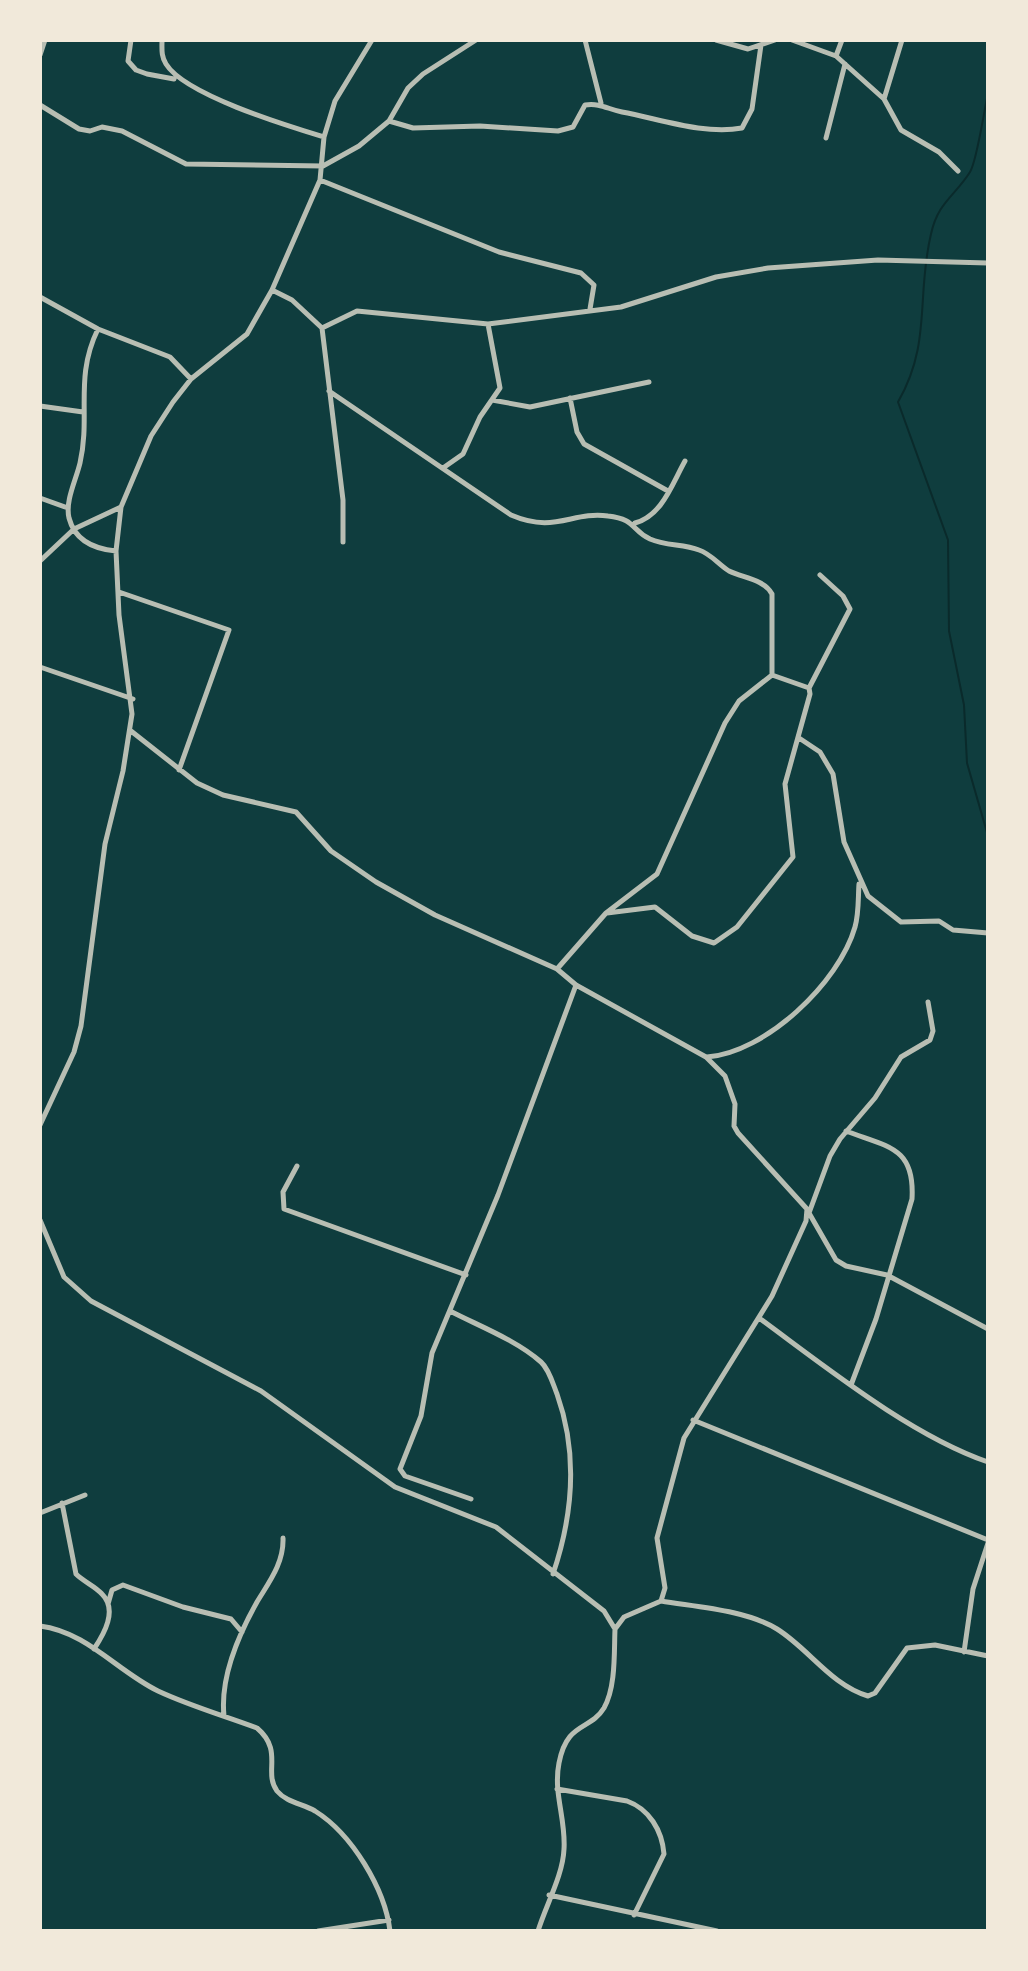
<svg xmlns="http://www.w3.org/2000/svg" width="1028" height="1971" viewBox="0 0 1028 1971" font-family="Jost,sans-serif">
<style>
.lines{fill:none;stroke-linecap:round;stroke-linejoin:round}
.stream{stroke:#0a2a2b;stroke-width:2}
.minor{stroke:#b8beb3;stroke-width:5}
</style>
<rect width="100%" height="100%" fill="#0f3d3e"/>
<g class="lines">
<path class="stream" d="M988,94C984,110 977,161 970,172C955,196 938,202 931,234C916,296 932,343 898,402L948,540L949,631L964,705L967,763L988,836"/>
<path class="minor" d="M131,40L128,61L136,70L147,74L174,79
M162,40C162,49 161,56 166,64C185,95 288,126 324,137
M585,40L601,103
M716,40L748,49L775,40
M792,40L836,56L884,99L901,130L939,152L958,171
M40,55L45,40
M836,56L842,40
M884,99L902,40
M40,105L79,129L90,131L102,127L122,131L186,164L323,166L359,146L389,121L408,88L423,74L476,40
M389,121L413,128L480,126L558,131L573,127L585,105C601,103 607,109 622,112C660,119 704,135 742,128L752,109L761,45
M826,138L845,64
M320,180L499,252L581,273L594,285L590,309
M272,290L292,300L322,328L357,311L488,324L621,307L716,277L768,268L878,260L988,263
M40,297L98,329L170,357L191,379
M322,328L343,500V542
M98,329C74,378 91,415 80,463C76,480 65,501 69,518C75,541 94,549 116,551
M329,391L511,515C555,534 572,511 608,516C636,519 631,530 650,539C666,546 683,544 699,550C711,554 718,564 729,571C743,578 764,579 772,594V675L739,701L725,723L657,874L606,913L557,969
M570,398L577,432L584,444L668,491
M492,400L530,407L649,382
M40,406L83,412
M443,468L463,454L480,417L500,388L488,324
M40,498L68,508
M635,523C662,516 672,484 685,461
M40,561L74,529L121,507
M119,592L229,630L179,770
M40,667L133,699
M809,688L850,609L843,596L820,575
M131,731L197,783L223,795L296,812L331,851L376,882L435,915L557,969L576,985L706,1057L725,1076L735,1104L734,1126L738,1133L807,1209L806,1221L772,1296L684,1438L657,1538L665,1588L661,1601L624,1617L615,1629
M799,738L820,752L833,774L844,842L868,896L901,922L939,921L953,930L988,933
M607,913L655,907L692,936L714,943L737,927L793,857L785,784L810,694L809,688L772,675
M928,1002L933,1031L930,1040L901,1057L875,1098L840,1139L830,1156L809,1213L836,1260L846,1266L887,1275L988,1329
M707,1057C765,1053 839,983 855,927C859,913 858,898 859,884
M40,1125L74,1052L81,1026L105,844L123,771L132,714L119,615L116,551L121,507L151,436L173,402L191,379L247,334L272,290L320,180L324,137L335,101L372,40
M846,1131C888,1147 915,1147 912,1199L876,1319L851,1385
M297,1166L283,1192L284,1209L466,1275
M40,1220L64,1277L91,1301L261,1391L395,1487L496,1527L604,1611L615,1629C614,1652 616,1687 604,1708C590,1731 567,1721 559,1763C553,1793 566,1819 564,1849C563,1875 546,1905 538,1931
M450,1311C479,1326 516,1340 541,1362C549,1369 553,1384 557,1394C578,1453 573,1515 553,1574
M759,1318C826,1367 910,1435 988,1462
M693,1420L988,1540
M471,1499L405,1476L400,1469L421,1416L432,1353L498,1195L576,985
M62,1503L76,1574C84,1582 95,1586 102,1594C118,1610 104,1634 94,1649
M40,1513L85,1495
M661,1601C697,1607 746,1610 777,1629C809,1649 831,1685 868,1696L875,1693L907,1648L935,1645L988,1656
M108,1604L112,1590L123,1585L183,1607L231,1619L242,1632
M40,1626C87,1632 117,1671 158,1691C190,1706 225,1716 257,1728C284,1751 263,1772 277,1791C286,1802 303,1804 315,1811C352,1834 385,1889 390,1931
M964,1652L973,1589L988,1543
M224,1716C220,1678 239,1634 257,1602C269,1582 284,1563 283,1538
M557,1789L627,1801C649,1809 662,1830 664,1854L634,1915
M549,1895L717,1931
M318,1931L389,1920"/>
</g>
<rect width="1028" height="1971" fill="none" stroke="#f1e9da" stroke-width="84"/>
</svg>
